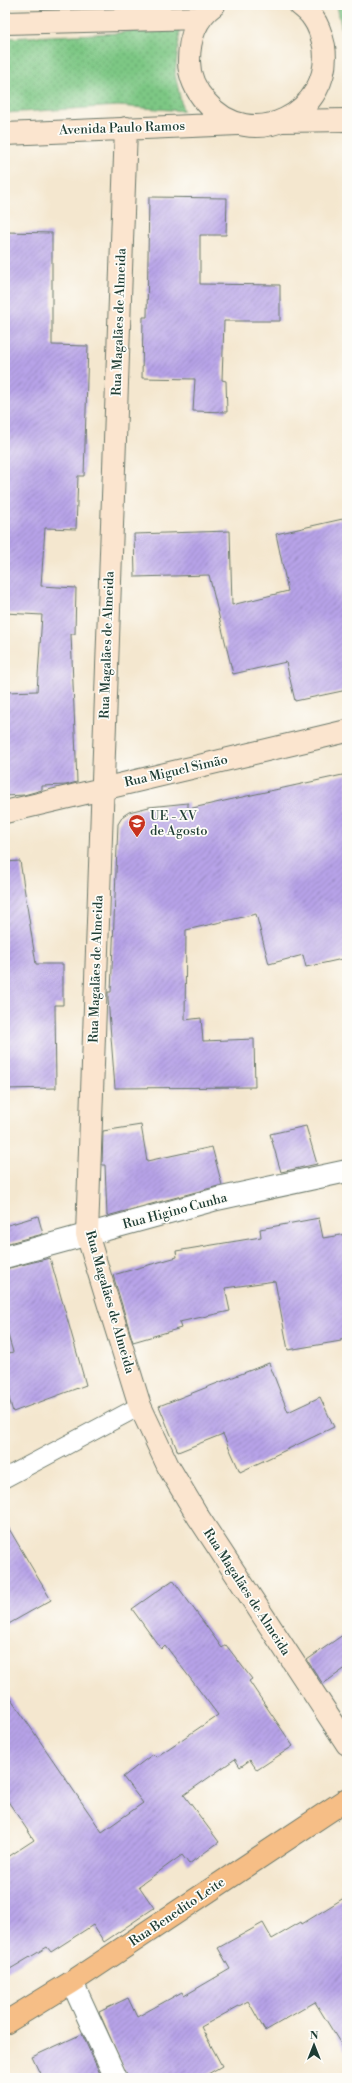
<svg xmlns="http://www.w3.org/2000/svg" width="352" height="2083" viewBox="0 0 352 2083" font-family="'Libre Bodoni',serif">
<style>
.grass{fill:url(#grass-dots);stroke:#4e825c}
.building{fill:url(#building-hatch)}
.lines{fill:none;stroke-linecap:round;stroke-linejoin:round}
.lane-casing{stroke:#6a786a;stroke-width:20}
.street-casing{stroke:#6a786a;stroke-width:24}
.secondary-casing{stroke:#6a786a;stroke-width:24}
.primary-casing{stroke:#6a786a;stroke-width:24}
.lane{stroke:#fff;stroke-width:18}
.street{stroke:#fff;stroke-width:22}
.secondary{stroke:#fbe5cf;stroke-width:22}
.primary{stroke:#f6be86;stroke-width:22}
.labels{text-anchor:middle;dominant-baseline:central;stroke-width:3.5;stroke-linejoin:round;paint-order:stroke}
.street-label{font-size:13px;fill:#1f3d34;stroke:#fdfcf7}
.poi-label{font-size:13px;fill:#1f3d34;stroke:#fdfcf7;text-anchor:start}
</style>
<defs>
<pattern id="grass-dots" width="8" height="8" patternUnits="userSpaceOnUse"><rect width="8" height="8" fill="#7dc784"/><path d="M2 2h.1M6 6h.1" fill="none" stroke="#66a36d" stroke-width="1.8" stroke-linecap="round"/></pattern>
<pattern id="building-hatch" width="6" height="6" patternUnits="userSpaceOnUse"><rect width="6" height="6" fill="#b7a3e8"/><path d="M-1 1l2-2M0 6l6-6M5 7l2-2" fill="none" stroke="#9486bd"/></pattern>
</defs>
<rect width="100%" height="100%" fill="#fdfcf7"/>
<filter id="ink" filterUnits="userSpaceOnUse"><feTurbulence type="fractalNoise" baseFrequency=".025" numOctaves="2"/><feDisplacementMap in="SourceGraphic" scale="8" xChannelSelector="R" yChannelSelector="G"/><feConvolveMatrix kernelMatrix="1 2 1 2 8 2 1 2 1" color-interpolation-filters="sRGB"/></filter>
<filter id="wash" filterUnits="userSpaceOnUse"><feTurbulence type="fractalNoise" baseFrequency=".012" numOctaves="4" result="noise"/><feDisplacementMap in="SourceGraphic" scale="16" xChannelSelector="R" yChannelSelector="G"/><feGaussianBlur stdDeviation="0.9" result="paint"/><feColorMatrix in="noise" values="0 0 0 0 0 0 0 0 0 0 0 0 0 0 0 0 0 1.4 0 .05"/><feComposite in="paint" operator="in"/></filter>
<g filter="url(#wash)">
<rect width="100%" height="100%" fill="#f4e7cf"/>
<path class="grass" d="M337,5H347V58Z
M181,23L175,74L183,111L118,106L5,113V38L119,33Z"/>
<g id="blocks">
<path class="building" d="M149,197L227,198L226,235H200V284L280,285V321H224L222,380L226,381L227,412L193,411L195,379L142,378L143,317H147Z
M5,232L52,233V345L88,346L84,476H78L76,529L45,528L41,586L76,588L75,634H71L77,782L66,785L42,786V790L24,795L5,796V695H8L7,692L37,691L42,615L5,613Z
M347,518V690L295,701L286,662L233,674L209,575L135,577L134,534L230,531L232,605L288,591L276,534Z
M347,774V958L306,967L303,955L269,964L256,914L186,930L185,1020L201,1018L203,1041L254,1039L255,1087L115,1088L108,999V992H111L118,824L123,816L129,812L149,807L188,803V809Z
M20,861L36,964H63V1005H55L56,1088L5,1089V862Z
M141,1125L147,1161L212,1147L222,1185L107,1216L105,1165H102L103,1131Z
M306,1126L317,1164L281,1172L270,1134Z
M38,1216L43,1234L5,1244V1226Z
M319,1218L323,1238L347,1234V1339H341V1341L288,1350L275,1281L225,1288L230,1311L179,1322L181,1328L133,1342L113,1275L177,1257L176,1251L261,1237L260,1229Z
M50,1258L86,1385L13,1412L5,1384V1354L13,1352L5,1325V1269Z
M269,1363L288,1412L320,1397L334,1427L240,1472L223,1434L178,1452L159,1406Z
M5,1522L51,1600L5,1626Z
M173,1580L222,1648L226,1645L252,1679L249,1681L293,1746L257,1770L250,1760L240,1767L235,1759L184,1795L219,1842L189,1864L182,1855L139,1886L154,1908L104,1942L93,1925L51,1952L47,1947L5,1972V1859L34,1840L5,1797V1690L102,1832L143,1803L123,1777L153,1754L156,1757L218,1715L165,1645L161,1649L132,1609Z
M347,1632V1667L323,1684L307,1660Z
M347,1896V2054L315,2002L265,2031L248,2001L201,2027L222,2066L201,2078H128L99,2012L128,1998L137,2017L182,1992L184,1996L230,1969L218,1948L263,1923L272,1939L301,1922L302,1924Z
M82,2034L102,2078H42L32,2057Z"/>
</g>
</g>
<g filter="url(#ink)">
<use href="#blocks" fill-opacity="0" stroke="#6a786a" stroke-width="1"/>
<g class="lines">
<defs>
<path id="lane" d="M5,1478L140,1406"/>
<path id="street" d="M5,1257L217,1199L347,1171
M72,1982L116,2078"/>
<path id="secondary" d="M214,5C196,18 189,39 189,61C189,76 196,91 206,102C250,155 334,113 324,46C322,37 319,26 313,18C310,13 305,9 300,5
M5,23L201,18
M282,121L347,120
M126,128L87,1234L140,1406L168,1466L199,1518L347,1744
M5,134L238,124
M5,812L347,731"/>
<path id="primary" d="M5,2023L72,1982L347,1799"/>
</defs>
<use href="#lane" class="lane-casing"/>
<use href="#street" class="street-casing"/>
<use href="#secondary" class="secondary-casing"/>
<use href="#primary" class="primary-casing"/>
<use href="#lane" class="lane"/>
<use href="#street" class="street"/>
<use href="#secondary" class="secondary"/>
<use href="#primary" class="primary"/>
</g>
</g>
<defs>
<symbol id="school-pin" viewBox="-11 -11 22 30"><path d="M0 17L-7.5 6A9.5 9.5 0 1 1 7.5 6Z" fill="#c8321e" stroke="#fdfcf7"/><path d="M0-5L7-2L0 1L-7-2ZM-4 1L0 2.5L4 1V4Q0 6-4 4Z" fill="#fff"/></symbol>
</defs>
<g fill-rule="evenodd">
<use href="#school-pin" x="127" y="813" width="20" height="27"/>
</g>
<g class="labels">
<g class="street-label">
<text transform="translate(122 128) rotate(-2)">Avenida Paulo Ramos</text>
<text transform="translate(119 322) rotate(-88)">Rua Magalães de Almeida</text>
<text transform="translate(107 645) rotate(-88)">Rua Magalães de Almeida</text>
<text transform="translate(176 771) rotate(-13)">Rua Miguel Simão</text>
<text transform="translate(96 969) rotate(-88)">Rua Magalães de Almeida</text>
<text transform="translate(175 1211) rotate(-15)">Rua Higino Cunha</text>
<text transform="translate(110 1302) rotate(74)">Rua Magalães de Almeida</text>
<text transform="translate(247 1592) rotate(57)">Rua Magalães de Almeida</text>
<text transform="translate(177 1912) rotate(-34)">Rua Benedito Leite</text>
</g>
<g class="poi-label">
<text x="150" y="816">UE - XV<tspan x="150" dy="15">de Agosto</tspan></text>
</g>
</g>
<rect width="352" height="2083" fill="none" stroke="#fdfcf7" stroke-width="20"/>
<g transform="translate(314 2045)" stroke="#fdfcf7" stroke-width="3" paint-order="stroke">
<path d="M0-3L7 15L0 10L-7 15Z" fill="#1f3d34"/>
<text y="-6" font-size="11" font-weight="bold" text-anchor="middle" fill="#1f3d34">N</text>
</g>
</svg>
